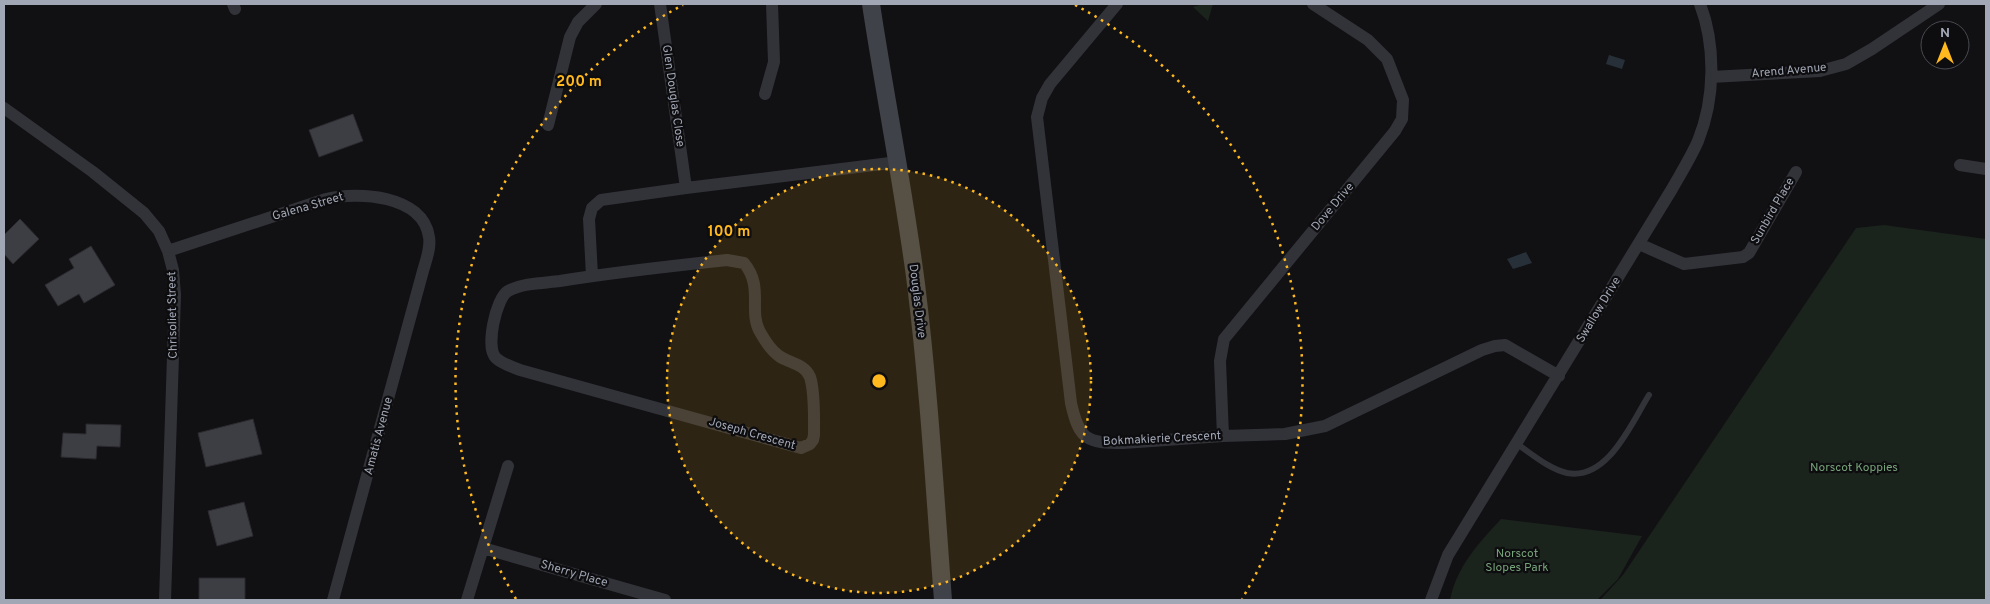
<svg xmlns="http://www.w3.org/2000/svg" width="1990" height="604" viewBox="0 0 1990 604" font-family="Overpass,sans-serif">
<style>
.green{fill:#1b231d}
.water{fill:#273038}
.building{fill:#3d3e43;stroke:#2b2b30}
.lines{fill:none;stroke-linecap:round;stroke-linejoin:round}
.lane{stroke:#323339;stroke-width:6}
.street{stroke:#323339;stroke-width:12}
.secondary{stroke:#404249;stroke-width:18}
.ring{fill:none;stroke:#ffb91e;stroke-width:2.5;stroke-dasharray:2.5 5}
.labels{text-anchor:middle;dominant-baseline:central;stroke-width:4.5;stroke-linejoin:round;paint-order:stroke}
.street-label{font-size:12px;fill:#a1a7b5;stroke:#0d0c0e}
.park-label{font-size:12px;fill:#76a37a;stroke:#0d0c0e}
.centre{fill:#ffb91e;stroke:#0d0c0e;stroke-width:2.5}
.ring-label{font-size:15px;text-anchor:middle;font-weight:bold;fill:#ffb91e;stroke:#0d0c0e;stroke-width:4.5;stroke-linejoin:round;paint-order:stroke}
</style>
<rect width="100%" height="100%" fill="#111113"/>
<path class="green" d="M1203,4H1213L1208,21L1193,7Z
M1884,225L1986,239V600H1600L1623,575L1856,228Z
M1501,519L1642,536L1618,579L1597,600H1450C1457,566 1478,544 1501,519Z"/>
<path class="water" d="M1609,55L1625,60L1622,69L1606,64Z
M1526,252L1532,263L1513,269L1507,259Z"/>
<path class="building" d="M353,114L363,141L319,157L309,130Z
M20,219L39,239L13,264L4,254V235Z
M91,246L115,285L84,303L79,294L58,306L45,285L74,268L69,259Z
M253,419L262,454L206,467L198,433Z
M86,424L121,425L120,447L97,446L96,459L61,457L63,433L86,434Z
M244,502L253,536L217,546L208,511Z
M199,578H245V600H199Z"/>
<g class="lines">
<path class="lane" d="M1517,444C1532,454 1549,469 1567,473C1608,481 1632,422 1649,395"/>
<path class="street" d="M233,4L235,9
M660,4L686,188
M1117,4L1050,84L1042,98L1037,117L1071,403C1079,440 1087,443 1123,443L1223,436L1285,434L1325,426L1482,350L1495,346L1505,345L1559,376
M1711,77L1820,71L1846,64L1872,49L1939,4
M765,94L774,62L772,4
M4,108L93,172L144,213L159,231L168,251L173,270L175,295L165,600
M548,125L570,37L578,22L596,4
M1960,165L1986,169
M1639,244L1684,264L1743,257L1749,253L1796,172
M168,251L326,199C358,191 423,195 429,237C431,248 426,260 423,271L333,600
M727,260L744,263C764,287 748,310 760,332C765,341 771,350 779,356C789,363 805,364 810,377C815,392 814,419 814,435L813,440L810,444L801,448L520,370C513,367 502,364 496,358C485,348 496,298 508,291C523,283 544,283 560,281C615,272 671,266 727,260Z
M592,276L589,219L592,208L601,200L686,188L898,162
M1223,436L1220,361L1224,339L1395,131L1402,119L1403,100L1387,59L1368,40L1313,4
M483,548L665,600
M467,600L508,466
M1431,600L1448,555L1672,189C1681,173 1691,157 1698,141C1715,99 1716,46 1700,4"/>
<path class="secondary" d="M871,4C885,97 904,190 916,284C929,389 935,495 943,600"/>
</g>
<circle cx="879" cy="381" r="212" fill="#ffb91e" fill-opacity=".12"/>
<g class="ring">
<circle cx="879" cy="381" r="212"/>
<path d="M516 599A424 424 0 0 1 683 5M1075 5A424 424 0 0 1 1242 599"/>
</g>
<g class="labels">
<g class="street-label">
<text transform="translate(1789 71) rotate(-5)">Arend Avenue</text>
<text transform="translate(673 96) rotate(82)">Glen Douglas Close</text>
<text transform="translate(308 207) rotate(-16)">Galena Street</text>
<text transform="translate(1333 207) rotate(-50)">Dove Drive</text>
<text transform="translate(1773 211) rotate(-60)">Sunbird Place</text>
<text transform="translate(917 301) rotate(83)">Douglas Drive</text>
<text transform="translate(1599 310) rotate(-59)">Swallow Drive</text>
<text transform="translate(173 315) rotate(-91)">Chrisoliet Street</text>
<text transform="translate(752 434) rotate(16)">Joseph Crescent</text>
<text transform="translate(379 436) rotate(-75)">Amatis Avenue</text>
<text transform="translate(1162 439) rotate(-3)">Bokmakierie Crescent</text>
<text transform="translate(574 574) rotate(16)">Sherry Place</text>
</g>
<g class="park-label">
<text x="1854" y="468">Norscot Koppies</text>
<text x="1517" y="554">Norscot<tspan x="1517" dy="14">Slopes Park</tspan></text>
</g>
</g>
<circle cx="879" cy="381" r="8" class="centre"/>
<g class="ring-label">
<text x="579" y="86">200 m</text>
<text x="729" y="236">100 m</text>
</g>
<rect width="1990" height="604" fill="none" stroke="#a1a7b5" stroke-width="10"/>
<g transform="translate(1945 45)"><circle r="24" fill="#0d0c0e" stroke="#484a51"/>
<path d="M0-4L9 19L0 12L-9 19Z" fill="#ffb91e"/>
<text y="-8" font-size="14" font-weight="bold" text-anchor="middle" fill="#a1a7b5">N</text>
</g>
</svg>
